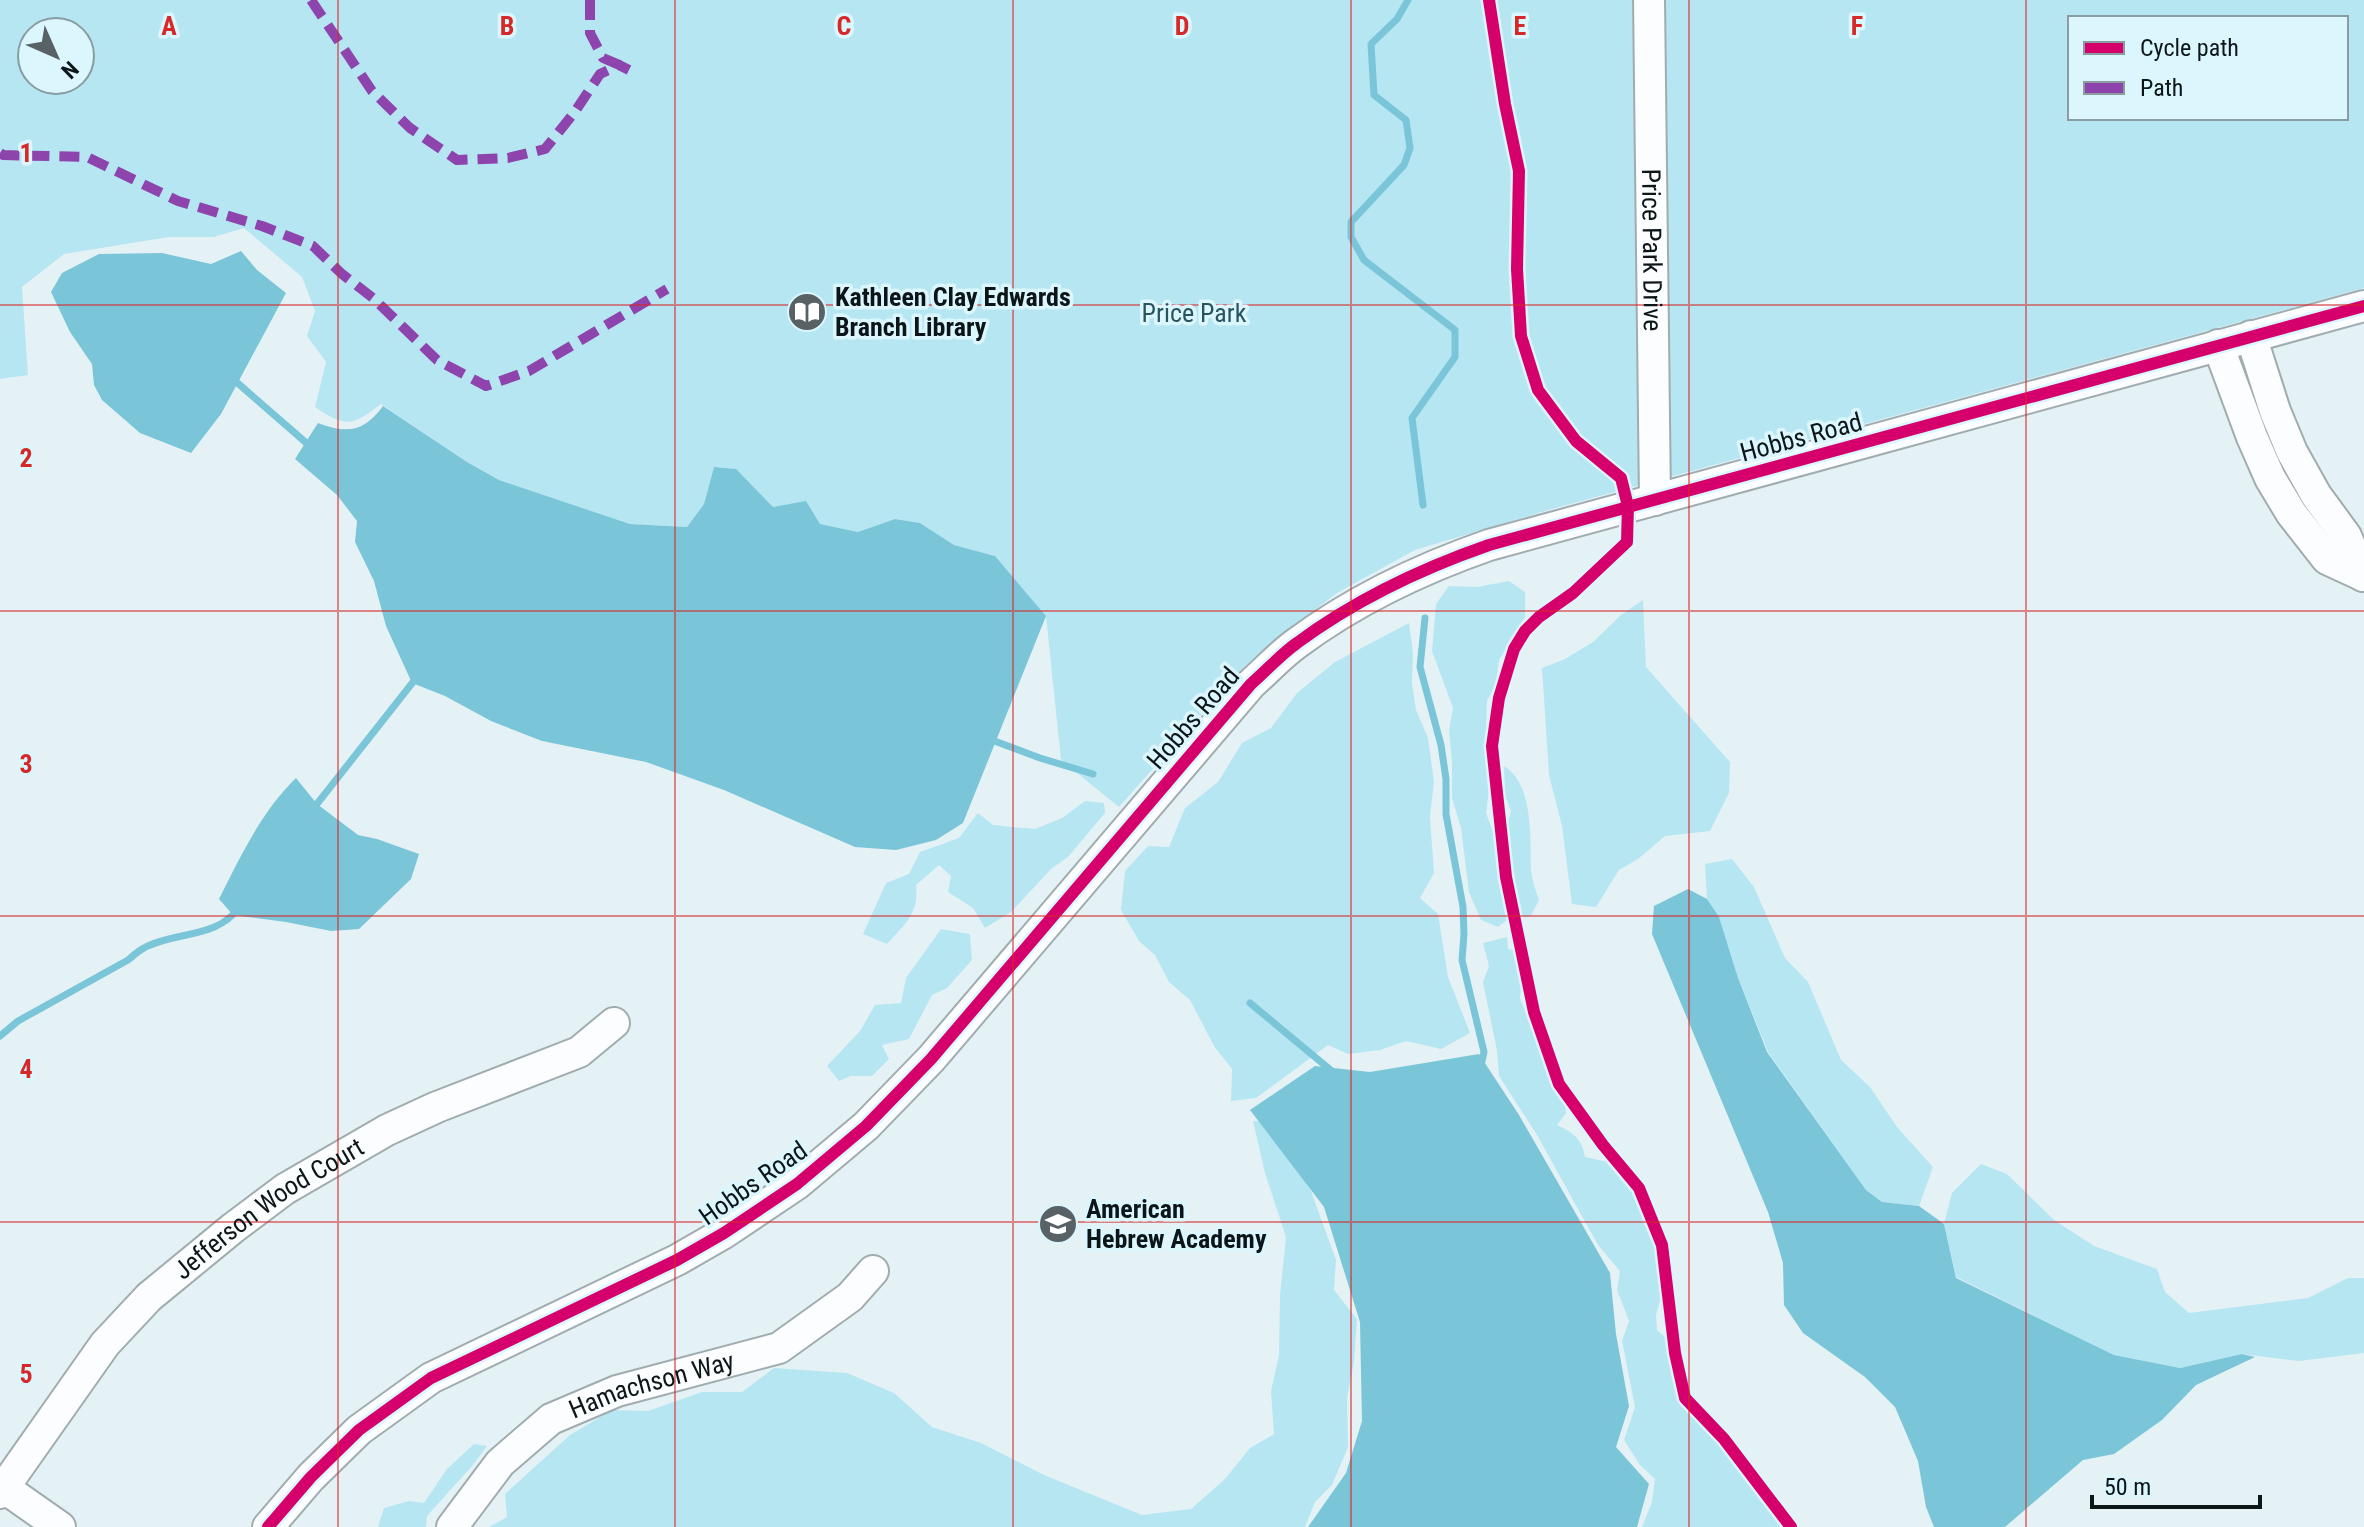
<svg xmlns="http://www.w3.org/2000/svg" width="2364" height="1527" viewBox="0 0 2364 1527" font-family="'Roboto Condensed',sans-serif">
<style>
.green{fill:#b7e6f3;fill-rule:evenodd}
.water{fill:#7ac5d8}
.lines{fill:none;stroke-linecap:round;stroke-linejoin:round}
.stream{stroke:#7ac5d8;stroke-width:7}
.minor-casing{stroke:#a1acaf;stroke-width:34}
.minor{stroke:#fbfdfe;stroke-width:30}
.quiet{stroke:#8e44ad;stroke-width:10;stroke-dasharray:20 10;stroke-linecap:butt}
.cycleway-casing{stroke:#dcf6fe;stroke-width:17}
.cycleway{stroke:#d6006c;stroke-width:12}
.grid{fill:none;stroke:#d62828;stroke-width:2;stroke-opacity:0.55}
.labels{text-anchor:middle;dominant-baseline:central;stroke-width:7;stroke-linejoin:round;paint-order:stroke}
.street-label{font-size:26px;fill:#0c1518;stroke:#dcf6fe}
.poi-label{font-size:26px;font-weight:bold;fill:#0c1518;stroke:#dcf6fe;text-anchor:start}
.park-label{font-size:26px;fill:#28545f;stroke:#dcf6fe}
.grid-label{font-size:26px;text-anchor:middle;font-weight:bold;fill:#d62828;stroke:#dcf6fe;stroke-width:7;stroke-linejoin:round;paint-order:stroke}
</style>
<rect width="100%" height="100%" fill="#e4f2f6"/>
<path class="green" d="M0,0H2364V288L1552,509L1415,550L1337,593L1271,644L1239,672L1119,807L1061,760L1046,616L995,556L954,545L920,523L895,519L858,532L820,524L806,502L773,507L735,469L714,467L704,504L687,527L630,524L499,480L467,462L381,404C352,426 346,428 315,407L326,362L307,336L315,311L302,277L244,228L214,237H169L64,254L22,287L28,375L0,379ZM2070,18H2346V118H2070ZM32,32H80V80H32Z
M1509,581L1525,592V617L1499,660L1496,683L1487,701L1485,756L1489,789L1486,813L1496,840L1499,885L1507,920L1498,927L1481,920L1469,892L1461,828L1452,798V762L1449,730L1453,708L1432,651L1436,604L1449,586L1477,587Z
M1643,600L1646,667L1730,762L1729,793L1710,831L1665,836L1638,859L1619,870L1596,907L1572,904L1562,826L1549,775L1542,668L1565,659L1593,642L1621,615Z
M1409,623L1413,653L1412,684L1416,710L1428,738L1434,782L1430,817L1434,873L1420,898L1438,914L1448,977L1470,1033L1441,1049L1406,1041L1380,1050L1348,1054L1328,1045L1256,1098L1231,1101L1232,1069L1214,1046L1190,1000L1169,982L1155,955L1139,941L1121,910L1125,871L1148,846L1169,847L1185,808L1218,782L1242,743L1271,728L1297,693L1335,662Z
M1504,766C1534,784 1530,839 1531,870C1532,880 1536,891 1539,900L1531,916L1521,917L1511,868L1507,825L1511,811L1505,795Z
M1085,801L1104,803L1105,813L1068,857L1051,869L1011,912L985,928L973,908L948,892L951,876L939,865L916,885C919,914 905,924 887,944L863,934L886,883L909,874L920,852L959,838L978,813L993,825L1035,829L1062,818Z
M1732,859L1754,887L1785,958L1808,982L1841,1060L1870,1087L1897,1127L1933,1167L1919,1206L1882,1202L1866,1190L1768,1052L1738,978L1719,918L1707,899L1705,864Z
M941,929L970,934L972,960L947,988L932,995L909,1039L882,1045L889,1059L872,1076H851L839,1081L827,1066L860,1031L875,1005L901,1003L906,978Z
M1507,937L1508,949L1516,951L1522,976L1520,998L1553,1082L1565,1104L1566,1113L1557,1125C1574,1133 1582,1139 1585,1157L1608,1162L1630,1186L1642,1207L1656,1249L1661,1297L1656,1315L1657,1330L1668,1340L1669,1358L1678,1396L1729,1454L1734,1466L1746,1477L1761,1500L1784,1527H1642L1652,1502L1655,1479L1640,1465L1624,1440L1635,1407L1622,1341L1629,1321L1617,1290L1620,1271L1598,1245L1537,1135L1499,1076L1497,1051L1483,982L1489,966L1483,943Z
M1253,1121L1286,1122L1336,1260L1334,1290L1357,1319L1354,1362L1347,1398L1348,1447L1332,1485L1315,1502L1305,1527H489L507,1517L505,1494L570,1435L612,1410L648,1411L702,1392H742L774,1368L847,1373L894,1393L932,1427L981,1443L1044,1475L1142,1515L1191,1509L1225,1479L1250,1448L1274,1434L1271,1391L1279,1355L1280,1295L1286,1237L1265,1173Z
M1981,1164L2007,1174L2054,1220L2094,1246L2157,1269L2165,1292L2189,1313L2308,1298L2348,1278H2364V1353L2299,1361L2242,1354L2180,1368L2114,1355L1956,1277L1944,1224L1952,1193Z
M474,1444L487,1446L473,1465L427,1516L426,1527H378L384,1508L409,1501L424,1503L447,1469Z"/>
<path class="water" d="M241,251L257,270L286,293L221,414L191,453L140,433L102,400L94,385L92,364L70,332L51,292L62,273L99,254L162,253L211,264Z
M383,406L467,462L499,480L630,524L687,527L704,504L714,467L736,469L773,507L806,501L820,524L858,532L895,519L920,523L954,545L995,556L1046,616L963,823L936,840L896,850L855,847L724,790L646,762L542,741L491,721L445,696L412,683L386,626L374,581L355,542L357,521L337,495L295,459L318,423C348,434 364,432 383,406Z
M296,778L317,804L358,835L377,839L419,854L411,879L359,929L331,931L286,922L233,915L219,899C240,857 262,811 296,778Z
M1688,889L1707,899L1719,917L1738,978L1767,1052L1866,1190L1882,1202L1919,1206L1944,1224L1956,1278L2114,1355L2180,1368L2242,1354L2255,1357L2196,1385L2162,1420L2114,1454L2083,1460L2005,1527H1934L1926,1507L1918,1461L1895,1407L1865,1377L1803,1333L1784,1305L1783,1263L1768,1212L1652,934L1654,906Z
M1479,1054L1519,1115L1610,1273L1616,1334L1629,1406L1616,1447L1649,1484L1637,1527H1308L1346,1473L1362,1421L1360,1322L1324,1207L1250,1110L1315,1066L1370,1072Z"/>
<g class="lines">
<path class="stream" d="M1408,0L1397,19L1371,44L1374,95L1406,120L1410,148L1404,165L1351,222V237L1364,260L1455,330V357L1412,418L1423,505
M233,379L311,447
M1425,618L1420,667L1441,745L1446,779V814L1463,907L1464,934L1462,960L1484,1052L1481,1066
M989,739L1040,758L1093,774
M313,809L417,677
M1250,1003L1333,1072
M0,1036L18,1021L128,960C133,956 138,951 144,948C172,932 219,938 238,908"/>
<defs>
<g id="minor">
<path id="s1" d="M1649,0L1655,500"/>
<path d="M2251,336L2275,411L2292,452L2316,495L2346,536L2363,576"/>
<path d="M2218,345L2252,437L2270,478L2291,513L2327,559L2364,576"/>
<path d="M0,1485L60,1527"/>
<path id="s2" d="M0,1493L105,1344L149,1297L233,1228L285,1189L387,1130L437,1107L579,1052L614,1023"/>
<path d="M268,1527L311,1477L359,1430L431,1378L677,1260L724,1233L797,1184L866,1126L931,1059L1251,684C1266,671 1280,655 1297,643C1355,600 1420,569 1489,545L2364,306"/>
<path id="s3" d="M452,1527L500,1463L551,1419L617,1391L779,1348L850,1297L873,1271"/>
</g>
</defs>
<use href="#minor" class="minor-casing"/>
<use href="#minor" class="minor"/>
<path class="quiet" d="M311,0L372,91L410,128L457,160L508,158L545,149L574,113L600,74L619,65L629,70
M590,0V33L603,58L624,67
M0,153L3,155L87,157L178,201L262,226L313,246L342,274L373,298L437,360L486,386L529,371L667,289"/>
<defs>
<path id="cycleway" d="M1489,0L1505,104L1519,171L1517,269L1521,336L1538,390L1576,441L1621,478L1628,506L1627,542L1573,593L1539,617L1525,631L1514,649L1499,698L1492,746L1506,877L1534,1012L1559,1084L1603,1145L1639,1188L1662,1245L1675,1353L1685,1398L1724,1439L1791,1527
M268,1527L311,1477L359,1430L431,1378L677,1260L724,1233L797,1184L866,1126L931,1059L1251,684C1266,671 1280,655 1297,643C1355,600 1420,569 1489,545L2364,306"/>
</defs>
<use href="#cycleway" class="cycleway-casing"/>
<use href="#cycleway" class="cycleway"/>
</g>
<path class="grid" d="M338,0V1527M675,0V1527M1013,0V1527M1351,0V1527M1689,0V1527M2026,0V1527M0,305H2364M0,611H2364M0,916H2364M0,1222H2364"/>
<defs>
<symbol id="library-disc" viewBox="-11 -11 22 22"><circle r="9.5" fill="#586266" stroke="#dcf6fe"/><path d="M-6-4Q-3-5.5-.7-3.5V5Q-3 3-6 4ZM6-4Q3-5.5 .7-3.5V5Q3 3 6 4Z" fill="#fff"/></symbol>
<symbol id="school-disc" viewBox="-11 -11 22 22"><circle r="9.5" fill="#586266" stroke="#dcf6fe"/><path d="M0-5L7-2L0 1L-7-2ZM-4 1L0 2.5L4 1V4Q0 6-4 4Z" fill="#fff"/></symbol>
</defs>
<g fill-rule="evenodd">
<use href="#library-disc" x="785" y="290" width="44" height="44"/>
<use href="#school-disc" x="1036" y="1202" width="44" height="44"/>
</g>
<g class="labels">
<g class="street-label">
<text stroke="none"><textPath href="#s1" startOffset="250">Price Park Drive</textPath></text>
<text transform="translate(1801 437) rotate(-15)">Hobbs Road</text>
<text transform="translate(1193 718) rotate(-49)">Hobbs Road</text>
<text transform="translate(753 1183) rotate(-35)">Hobbs Road</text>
<text stroke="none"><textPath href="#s2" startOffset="396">Jefferson Wood Court</textPath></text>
<text stroke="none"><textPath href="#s3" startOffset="254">Hamachson Way</textPath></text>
</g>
<g class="poi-label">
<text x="835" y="297">Kathleen Clay Edwards<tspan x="835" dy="30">Branch Library</tspan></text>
<text x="1086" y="1209">American<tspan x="1086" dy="30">Hebrew Academy</tspan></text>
</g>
<g class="park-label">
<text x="1194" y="313">Price Park</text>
</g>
</g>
<g class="grid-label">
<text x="169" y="35">A</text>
<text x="507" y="35">B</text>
<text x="844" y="35">C</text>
<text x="1182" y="35">D</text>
<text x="1520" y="35">E</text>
<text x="1857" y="35">F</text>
<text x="26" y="162">1</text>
<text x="26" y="467">2</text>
<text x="26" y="773">3</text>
<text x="26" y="1078">4</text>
<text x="26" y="1383">5</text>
</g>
<rect x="2068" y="16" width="280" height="104" fill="#dcf6fe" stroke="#899ca2" stroke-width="2"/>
<rect x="2084" y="42" width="40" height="12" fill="#d6006c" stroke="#899ca2" stroke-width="2"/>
<text x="2140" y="56" font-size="24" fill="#0c1518">Cycle path</text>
<rect x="2084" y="82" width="40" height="12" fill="#8e44ad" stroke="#899ca2" stroke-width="2"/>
<text x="2140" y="96" font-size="24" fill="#0c1518">Path</text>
<g transform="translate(56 56) rotate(135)"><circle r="38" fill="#dcf6fe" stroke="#899ca2" stroke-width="2"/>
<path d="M0-6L14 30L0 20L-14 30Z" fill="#586266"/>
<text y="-12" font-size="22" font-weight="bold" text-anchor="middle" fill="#0c1518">N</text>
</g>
<path d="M2092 1495v12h168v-12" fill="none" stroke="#0c1518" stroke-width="4"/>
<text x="2104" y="1495" font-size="24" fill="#0c1518" stroke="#dcf6fe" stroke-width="6" paint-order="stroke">50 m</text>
</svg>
